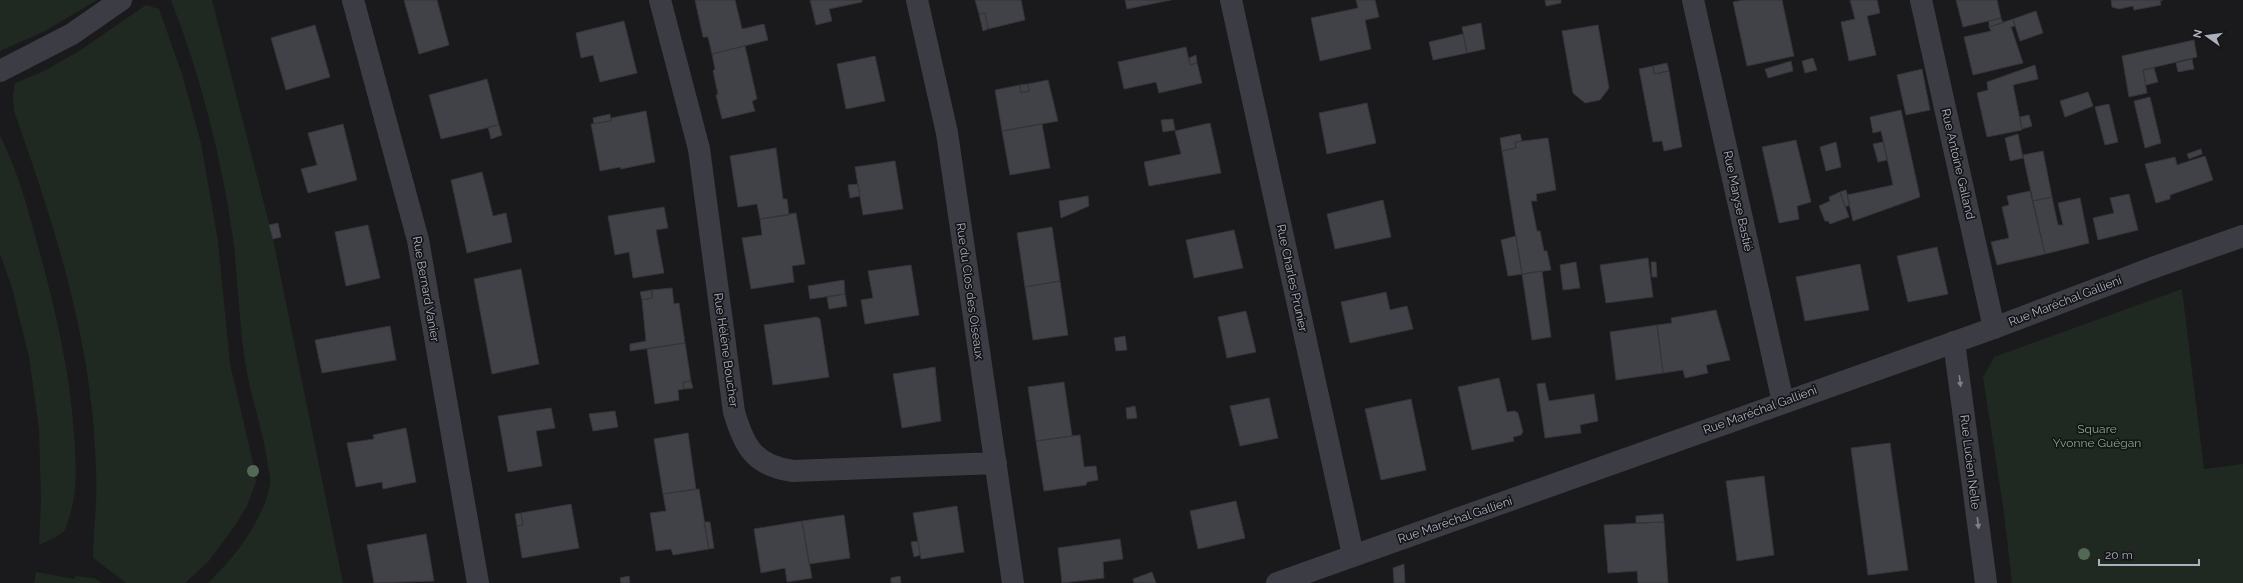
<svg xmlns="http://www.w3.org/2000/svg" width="2243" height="583" viewBox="0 0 2243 583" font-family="Raleway,sans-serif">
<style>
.green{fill:#1f2821}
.building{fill:#414247;stroke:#343439}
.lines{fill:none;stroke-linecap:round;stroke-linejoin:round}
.minor{stroke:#3c3d44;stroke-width:22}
.tree{fill:#536956}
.oneway{fill:#7f828d}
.labels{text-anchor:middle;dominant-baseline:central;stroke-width:3.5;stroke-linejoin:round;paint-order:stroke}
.street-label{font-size:12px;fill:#abb0bd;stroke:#151518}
.park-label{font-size:12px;fill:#81aa85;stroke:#151518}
</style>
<rect width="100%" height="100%" fill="#1a1a1d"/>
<path class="green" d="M0,0H97L45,31L0,51Z
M171,0H212L273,239L343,583H208C234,558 263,521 270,485C271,479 269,472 268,467C264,431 250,397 245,361C239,321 238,279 233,238C221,156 201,77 171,0Z
M146,5L159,9L182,74L201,143L218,241L230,364L252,458L256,482L247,506L234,527L208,562L185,583H126L93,558C93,540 95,523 96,504C97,474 95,440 92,410C81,307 48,207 14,111L13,95L15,83L44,71L79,51Z
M0,136C19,172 29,214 40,253C56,313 70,372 74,434C76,461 78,489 70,515C68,519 67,526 65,530C59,537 47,541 39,545L41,501L39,429L29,357L12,288L0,254Z
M2182,289L2204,469L2243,464V583H2012L2004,513L1983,377L1994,357Z
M36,572L75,579V576L94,578L102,583H34Z"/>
<path class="building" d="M404,0H437L449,45L419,54Z
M695,0H735L742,29L764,24L768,40L712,54L708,37H703Z
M810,0H862V2L829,9L832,21L816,25Z
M975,0H1021L1025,20L988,29L985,13L979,14Z
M1125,0H1171L1127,9Z
M1356,0H1375L1379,17L1365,20L1371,49L1320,61L1311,18L1358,8Z
M1545,0H1561V3L1546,6Z
M1744,0H1782L1794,56L1747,66L1733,2Z
M1850,0H1877L1880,13L1867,16L1876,55L1849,61L1841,22L1855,19Z
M1956,0H1997L2001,18L1963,27Z
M2111,0H2163L2160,1L2161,5L2134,10L2133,6L2119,9L2112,7Z
M2036,11L2043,33L2020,41L2013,19Z
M985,13L988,29L983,31L979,14Z
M2001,18L2003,23L1989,27V21Z
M2013,19L2015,26L2011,27L2023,63L1973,75L1964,37L1991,31L1989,27Z
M624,21L637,73L600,82L593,55L581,58L576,33Z
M1481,23L1485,49L1467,53L1462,27Z
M315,25L330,77L286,90L271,38Z
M1598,25L1609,88L1600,100L1585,103L1573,93L1562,31Z
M1463,34L1467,53L1433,60L1429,42Z
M2194,40L2197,57L2143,70L2147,93L2129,97L2122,56Z
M745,46L757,99L752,101L755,111L722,119L716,95L718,94L713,71L715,69L712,54Z
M1186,47L1190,65L1197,63L1202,83L1159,93L1156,82L1124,89L1118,62Z
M1196,55L1197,63L1190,65L1189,58Z
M875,56L885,101L846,109L837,64Z
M1813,58L1817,70L1805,73L1802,61Z
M2192,59L2194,69L2178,72L2176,63Z
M1791,61L1793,71L1768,78L1765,69Z
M1667,63L1669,71L1654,74L1653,66Z
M2035,65L2038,79L2013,85L2022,130L1987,137L1977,93L1988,90L1987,82Z
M1653,66L1654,74L1669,71L1682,147L1664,151L1662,141L1653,142L1639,69Z
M2154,68L2158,82L2146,85L2143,70Z
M1922,69L1930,110L1906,115L1897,75Z
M487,79L499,125L441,139L429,95Z
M1048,80L1058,121L1002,131L995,90L1020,85L1021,93L1029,91L1028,84Z
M1028,84L1029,91L1021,93L1020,85Z
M2088,92L2093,106L2065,117L2060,101Z
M2150,97L2161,143L2145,148L2134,101Z
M1367,103L1376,143L1327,154L1319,113Z
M2109,104L2118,142L2105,145L2095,107Z
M1901,110L1920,197L1853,221L1847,195L1893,185L1881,131L1873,133L1870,117Z
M646,111L655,162L621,169L620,167L600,171L591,124L611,121V118Z
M610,114L611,121L594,124L593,118Z
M2029,115L2032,126L2022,129L2020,117Z
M1173,119L1175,130L1163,132L1161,120Z
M1210,123L1221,173L1149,186L1144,162L1181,154L1175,131Z
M343,124L357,180L308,193L301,169L317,165L308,133Z
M1042,124L1050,168L1010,175L1002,131Z
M499,125L502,135L491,139L488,127Z
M1520,134L1522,141L1515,142L1516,148L1502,151L1500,138Z
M2018,134L2023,158L2010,161L2005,138Z
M1548,138L1556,190L1536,194L1537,201H1531L1537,231H1540L1544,251H1547L1551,270L1522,274L1502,151L1516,148L1515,142Z
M1796,140L1811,202L1797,206L1799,219L1779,223L1762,147Z
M1836,142L1841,167L1826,171L1820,147Z
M1883,142L1887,160L1878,162L1873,144Z
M776,148L783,199H787L789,215L760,219L757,204L738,207L730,156Z
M2201,149L2202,154L2189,159L2187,154Z
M2043,151L2052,197L2033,201L2023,155Z
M2205,156L2213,180L2170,195V199L2156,203L2145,164L2175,157L2177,165Z
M895,161L903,209L863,215L855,167Z
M482,172L493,216L506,213L512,242L467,253L451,180Z
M858,184L860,196L850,198L848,185Z
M1846,190L1850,205L1845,207L1840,192Z
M2030,191L2045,254L1997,265L1991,242L2009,238L2002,207L2009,205L2007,196Z
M1840,192L1849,217L1830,224L1828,221H1825L1819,206L1830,201L1829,197Z
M2129,194L2138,230L2098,240L2093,218L2114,213L2110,198Z
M1088,196L1089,206L1061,218L1059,201Z
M2052,197L2058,225H2063L2058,203L2080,198L2089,243L2045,254L2033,201Z
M1383,200L1391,237L1335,249L1327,214Z
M664,207L668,228L656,230L664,273L633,278L629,252L615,255L608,216Z
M796,213L805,264L792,266L794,282L751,289L742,238L762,235L760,219Z
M278,223L281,237L273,239L269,225Z
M368,225L380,278L346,286L335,232Z
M1052,227L1060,281L1025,287L1017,233Z
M1234,230L1243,268L1194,278L1186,240Z
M1516,236L1522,274L1508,276L1501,240Z
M1937,247L1948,294L1908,302L1897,256Z
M1648,258L1653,297L1606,303L1600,265Z
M1576,262L1580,288L1563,290L1560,265Z
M1651,262H1656L1657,277H1652Z
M1860,264L1869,310L1805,321L1796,277Z
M911,265L919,315L865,324L861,300L873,298L868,271Z
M521,269L539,364L492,374L474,279Z
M1542,271L1551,337L1532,340L1522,274Z
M844,280L845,294L810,299L808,286Z
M1060,281L1068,335L1033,340L1025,287Z
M672,288L674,304L679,303L685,343L630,351V344L646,341L642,300L652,298V290Z
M652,290V298L642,300L640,292Z
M1386,292L1390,310L1407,306L1413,329L1350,343L1341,302Z
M845,294L847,306L829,309L827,297Z
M1716,310L1730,360L1706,365L1708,373L1685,378L1683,370L1663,373L1657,325L1672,323L1671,318Z
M1246,311L1256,352L1227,358L1218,317Z
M817,317L820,319L829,377L773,385L764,325Z
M1657,325L1663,373L1616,380L1610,332Z
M390,326L396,360L322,373L315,340Z
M1125,336L1127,350L1116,351L1114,338Z
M685,343L691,381L683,382L684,389L678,390L679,400L655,404L647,349Z
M935,367L941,421L902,428L893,374Z
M1499,378L1507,412L1515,411L1518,413L1523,432L1521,435L1513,437L1514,441L1472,450L1458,387Z
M691,381L693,388L684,389L683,382Z
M1064,382L1072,436L1036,441L1028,387Z
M1545,383L1549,401L1594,394L1598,421L1580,425L1581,433L1545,438L1537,384Z
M1269,398L1278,438L1240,446L1230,406Z
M1411,399L1426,470L1381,480L1365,409Z
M1135,406L1137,418L1127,419L1126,408Z
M551,408L555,428L536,431L542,466L508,472L498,416Z
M615,411L618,427L593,431L589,414Z
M406,428L416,482L383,489L382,482L356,487L347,443L374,439L373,435Z
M688,433L696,489L663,494L654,439Z
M1080,435L1084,467L1096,466L1098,480L1087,482L1086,485L1044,491L1036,441Z
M1890,443L1908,570L1868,575L1851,448Z
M1764,476L1774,555L1737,561L1726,481Z
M699,489L709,549L673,555L671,549L656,551L650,513L666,511L663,494Z
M1236,501L1245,538L1198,549L1190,511Z
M571,504L579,548L522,558L517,526L523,525L521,513Z
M957,506L964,552L921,559L913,513Z
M521,513L523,525L517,526L515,514Z
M1663,514L1664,522L1636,523V516Z
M844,515L850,558L809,564L802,521Z
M802,521L812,578L787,582L785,568L761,573L754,529Z
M704,522H710L714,548L709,549Z
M1664,522L1668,583H1638L1637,571L1608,573L1604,525Z
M426,534L434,581L374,583L367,545Z
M1120,539L1123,559L1103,562L1104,578L1062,583L1058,548Z
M918,541L920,555L914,557L911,542Z
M1404,564L1405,583H1394L1393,568Z
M1152,572L1156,583H1134L1133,579Z
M629,576L630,583H621L620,578Z
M900,576L901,583H891V578Z"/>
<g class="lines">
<path class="minor" d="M353,0L418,240L478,583
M660,0L699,149L734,412C744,446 754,466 793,471L996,463
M917,0L947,133L1013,583
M1231,0L1353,555
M1693,0L1783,402
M1921,0L1994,328
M0,71L72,34L121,0
M1954,342L1986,583
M1277,583L1994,328L2152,268L2243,236"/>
</g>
<g class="tree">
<circle cx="253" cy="471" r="6"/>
<circle cx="2084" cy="554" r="6"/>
</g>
<defs><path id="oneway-solid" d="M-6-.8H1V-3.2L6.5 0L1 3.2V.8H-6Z"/></defs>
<g class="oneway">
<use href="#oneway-solid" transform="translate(1960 381) rotate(83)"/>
<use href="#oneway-solid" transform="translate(1978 523) rotate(83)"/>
</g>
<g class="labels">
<g class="street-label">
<text transform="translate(1958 164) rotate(77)">Rue Antoine Galland</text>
<text transform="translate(1738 201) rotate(78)">Rue Maryse Bastié</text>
<text transform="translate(1292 278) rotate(78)">Rue Charles Prunier</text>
<text transform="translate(426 289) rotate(80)">Rue Bernard Vanier</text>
<text transform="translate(970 291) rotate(82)">Rue du Clos des Oiseaux</text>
<text transform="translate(2065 301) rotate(-21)">Rue Maréchal Gallieni</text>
<text transform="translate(726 350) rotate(82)">Rue Hélène Boucher</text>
<text transform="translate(1760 410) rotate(-20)">Rue Maréchal Gallieni</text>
<text transform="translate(1970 462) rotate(83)">Rue Lucien Nelle</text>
<text transform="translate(1455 520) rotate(-19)">Rue Maréchal Gallieni</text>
</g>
<g class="park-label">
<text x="2097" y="429">Square<tspan x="2097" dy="14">Yvonne Guégan</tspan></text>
</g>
</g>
<g transform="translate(2207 36) rotate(284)" stroke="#151518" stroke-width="3" paint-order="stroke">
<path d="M0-3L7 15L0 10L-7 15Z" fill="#abb0bd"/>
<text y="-6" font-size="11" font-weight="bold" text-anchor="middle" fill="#abb0bd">N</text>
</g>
<path d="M2099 559v6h100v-6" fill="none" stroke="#abb0bd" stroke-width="2"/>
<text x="2105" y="559" font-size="12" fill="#abb0bd" stroke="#151518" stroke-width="3" paint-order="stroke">20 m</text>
</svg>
